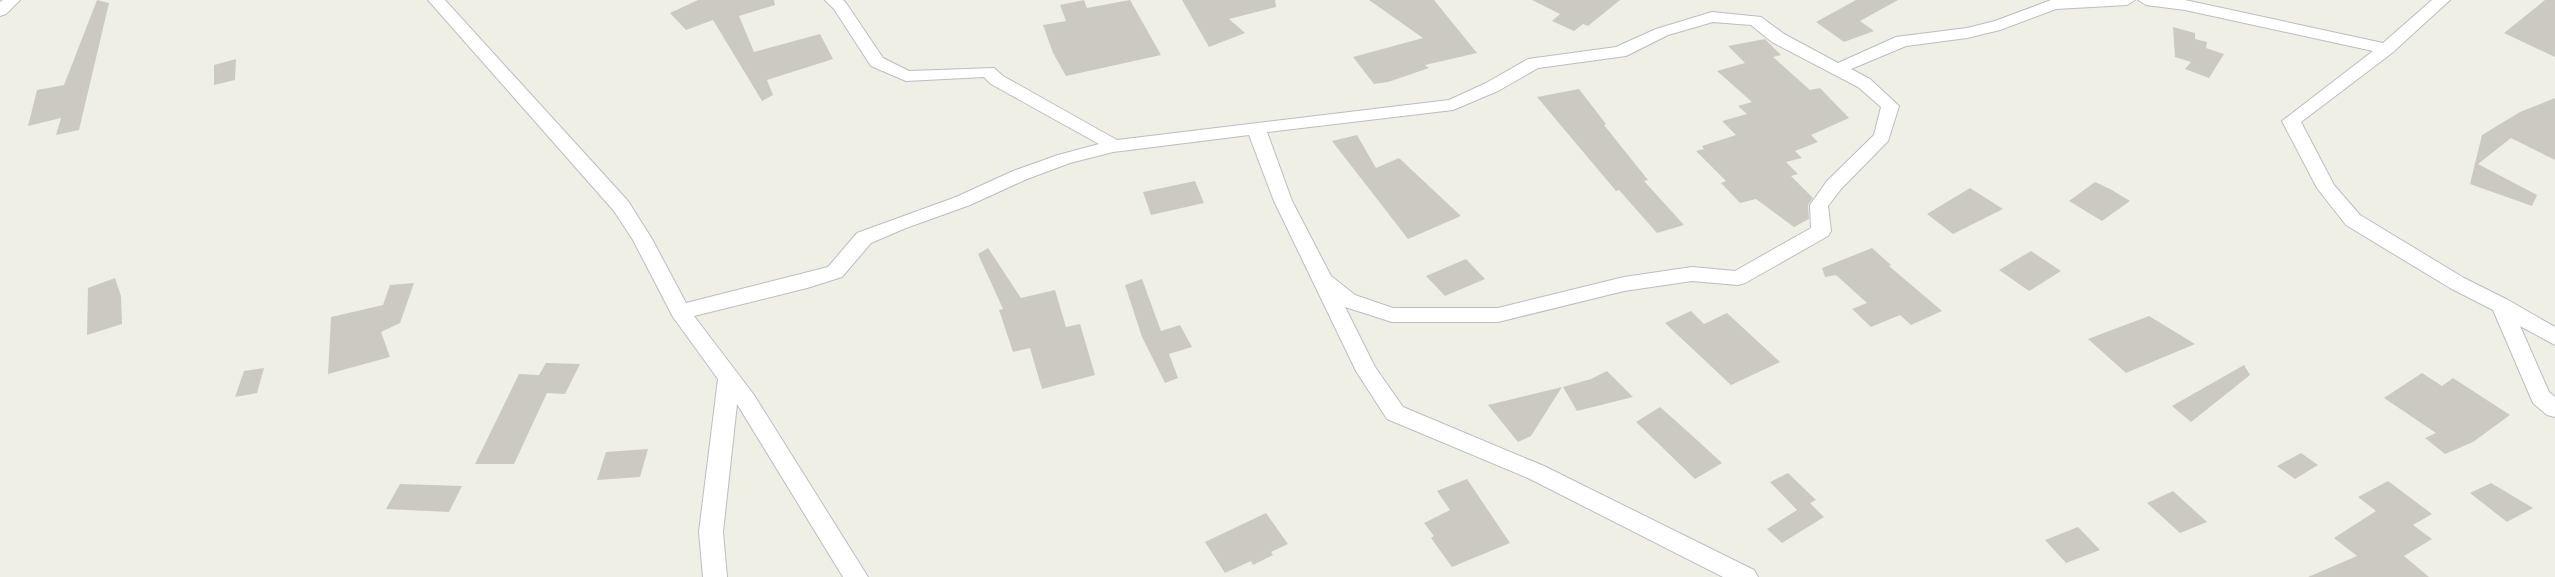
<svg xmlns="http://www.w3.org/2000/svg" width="2555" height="577" viewBox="0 0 2555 577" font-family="'Roboto Condensed',sans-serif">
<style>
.building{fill:#ccc9c3}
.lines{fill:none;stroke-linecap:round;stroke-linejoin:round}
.street-casing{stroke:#babdc2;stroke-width:2}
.street{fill:#fff;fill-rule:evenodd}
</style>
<rect width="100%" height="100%" fill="#f0efe6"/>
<path class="building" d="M97,0L109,3L79,130L56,135L61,118L28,126L37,90L64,85Z
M698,0H774L775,5L739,16L754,52L820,34L833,59L767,80L773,95L762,101L713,20L686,30L670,13Z
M1084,0L1087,8L1130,0L1161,55L1066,76L1053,53L1043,25L1066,21L1060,5Z
M1182,0H1275L1276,7L1229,19L1245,33L1209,47Z
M1369,0H1434L1477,53L1425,65L1429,68L1388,82L1374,84L1353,57L1423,38Z
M1532,0H1620L1588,26L1583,24L1574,31L1552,21L1560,14Z
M1856,0H1898L1860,21L1874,31L1844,42L1816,22Z
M2545,0H2555V57L2504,33Z
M2173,27L2195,33V39L2207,42L2206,48L2224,54L2209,78L2185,69L2191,62L2175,57Z
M1765,39L1781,55L1773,57L1810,90L1820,88L1849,118L1811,135L1818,142L1795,151L1802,158L1786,162L1798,174L1791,176L1813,198L1808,205L1809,219L1794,227L1756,199L1740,203L1721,183L1726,181L1696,151L1704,149L1702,146L1736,135L1722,121L1747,114L1738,106L1752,102L1717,71L1745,63L1728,46Z
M236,59L235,80L214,85V65Z
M1579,89L1606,124L1604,125L1648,180L1644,181L1684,225L1657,233L1619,190L1616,191L1537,97Z
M2555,98V160L2511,138L2478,164L2537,195L2532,206L2470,184L2482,135L2520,112Z
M1357,135L1376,168L1399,158L1461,216L1408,239L1332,141Z
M1195,181L1204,203L1151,215L1143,192Z
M2095,182L2112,190L2130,201L2102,221L2069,201Z
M1970,188L2003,209L1953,234L1927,214Z
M988,248L1021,298L1055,290L1066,327L1080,324L1095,375L1042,389L1030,348L1013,352L999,310L1003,309L978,254Z
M1872,248L1891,265L1889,266L1942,311L1911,325L1900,315L1871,327L1852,309L1867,303L1836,275L1825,277L1822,268Z
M2031,251L2061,271L2029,291L1999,270Z
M1466,259L1485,279L1445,296L1426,276Z
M115,278L121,296L122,324L87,335L88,288Z
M1142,279L1161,331L1180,325L1192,347L1169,354L1178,378L1165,383L1142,337L1125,285Z
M414,283L400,323L381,332L390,357L328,374L331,317L383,305L390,285Z
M1691,311L1704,324L1727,313L1780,362L1731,385L1665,323Z
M2149,316L2195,344L2126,373L2088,339Z
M546,363L580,364L565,394L547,393L514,464H475L519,374L539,375Z
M2244,365L2250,375L2191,422L2172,406Z
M264,368L257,393L235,397L244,371Z
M1607,371L1633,397L1577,411L1563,387L1591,379Z
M2422,373L2442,386L2453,378L2510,415L2473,442L2445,454L2425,438L2436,433L2384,398Z
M1562,387L1531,436L1518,442L1488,405Z
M1660,407L1697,440L1722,463L1695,479L1636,422Z
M648,449L640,477L597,480L606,452Z
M2301,453L2318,465L2295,479L2277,466Z
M1788,473L1816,500L1810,503L1824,517L1782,543L1767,529L1797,510L1770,482Z
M1467,479L1510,543L1452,567L1431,538L1434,536L1424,523L1450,510L1437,491Z
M2388,481L2432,514L2413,525L2432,539L2404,556L2429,577H2308L2357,556L2334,538L2376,511L2358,497Z
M2491,483L2533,508L2507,522L2470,493Z
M400,484L462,486L449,512L386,509Z
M2173,491L2207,522L2180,533L2147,503Z
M1266,513L1288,544L1271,552L1273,555L1253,565L1251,561L1225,573L1205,542Z
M2078,527L2100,550L2066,563L2045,540Z"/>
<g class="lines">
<defs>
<path id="street" d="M3,0H20L6,14L0,16V2Z
M428,0H445L628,201L652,239L686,303L828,267L857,233L956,197L1013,171L1058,155L1099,144L991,84L984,77L906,81L871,66L834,9L825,0H843L846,3L883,58L909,71L994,68L1003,76L1117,140L1449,100L1486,83L1528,59L1616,47L1656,29L1712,12L1761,17L1784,34L1838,63L1896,37L1967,28L1995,21L2051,0H2135L2127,5L2056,9L2000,30L1967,38L1906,46L1851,69L1870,79L1899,106L1888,141L1841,189L1828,206L1831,231L1828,236L1745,283L1738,285L1692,281L1624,291L1498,322H1392L1345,307L1375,367L1403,407L1544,466L1754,570L1758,577H1723L1528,478L1387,419L1356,371L1274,201L1249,135L1113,152L1070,163L1027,179L970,205L906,228L871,243L842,277L807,288L694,316L754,395L868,577H843L737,404L723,532L727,577H703L699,532L718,379L673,317L633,240L614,211ZM1713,22L1751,25L1772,42L1858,87L1881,107L1874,135L1827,181L1810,205L1811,228L1735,271L1692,267L1624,277L1498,308H1393L1355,295L1331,276L1292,201L1267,132L1453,110L1498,91L1538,68L1626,56L1668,35Z
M2138,0H2185L2383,43L2432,0H2450L2392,53L2301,122L2334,185L2360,215L2464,278L2508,300L2555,327V345L2520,326L2549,392L2555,397V417L2547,415L2533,403L2493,310L2450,288L2346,225L2317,188L2282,121L2373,51L2185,10L2146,5Z"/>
</defs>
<use href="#street" class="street-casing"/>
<use href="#street" class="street"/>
</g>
</svg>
